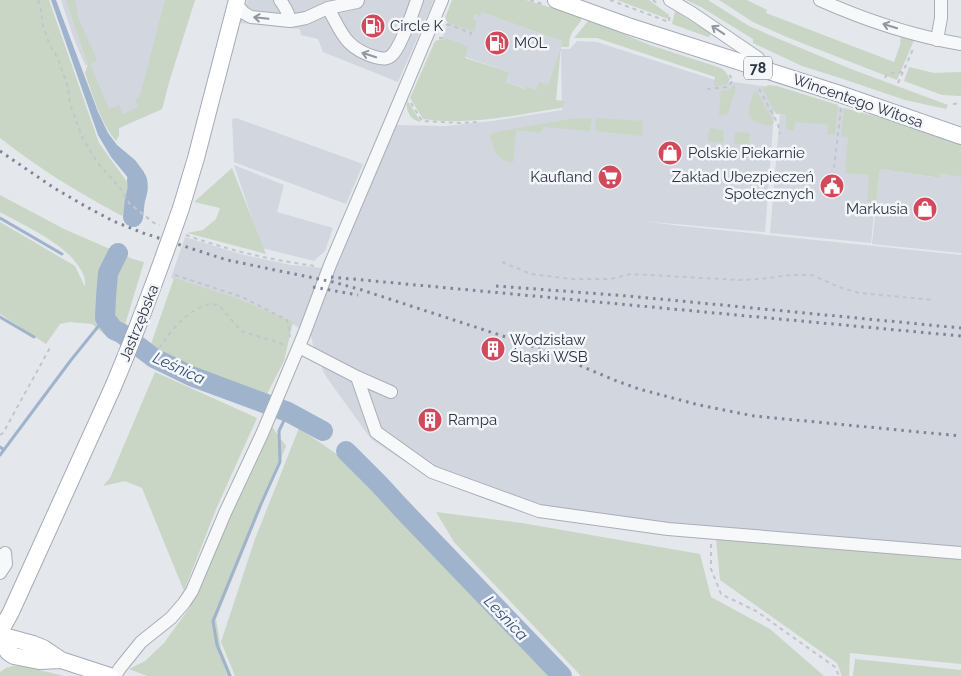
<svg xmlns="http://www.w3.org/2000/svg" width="961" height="676" viewBox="0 0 961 676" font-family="Raleway,sans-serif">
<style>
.built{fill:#d2d6de}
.green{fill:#c9d6c5}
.water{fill:#9fb4cc}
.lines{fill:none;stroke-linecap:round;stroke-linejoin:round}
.stream{stroke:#9fb4cc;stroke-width:3}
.river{stroke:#9fb4cc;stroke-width:20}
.minor-casing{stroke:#a9aeb7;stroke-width:14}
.major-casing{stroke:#a3abb8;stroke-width:18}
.path{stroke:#c2c5cb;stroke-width:2;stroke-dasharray:4 4;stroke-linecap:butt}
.minor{stroke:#f7f8fa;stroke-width:12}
.major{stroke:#fff;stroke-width:16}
.rail{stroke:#7d8696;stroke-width:3;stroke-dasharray:2.5 5;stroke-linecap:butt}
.major-bridge-casing{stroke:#a3abb8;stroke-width:18;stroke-linecap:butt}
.major-bridge{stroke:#fff;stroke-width:16}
.oneway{stroke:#9196a0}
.labels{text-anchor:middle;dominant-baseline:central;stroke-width:5;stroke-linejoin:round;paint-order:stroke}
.shield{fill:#f4f6f9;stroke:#676e7b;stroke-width:1}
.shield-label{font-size:14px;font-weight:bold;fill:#2b3445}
.poi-label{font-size:15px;fill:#2b3445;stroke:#f4f6f9;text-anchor:start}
.street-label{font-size:15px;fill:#2b3445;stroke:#f4f6f9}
.water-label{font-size:16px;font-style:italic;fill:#34527a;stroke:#f4f6f9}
</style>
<rect width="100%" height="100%" fill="#e4e7ec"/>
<path class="built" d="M61,0H195L169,82L162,109L119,128V135L116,141L108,130L101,117L85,73L88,65H85L74,39Z
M247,0H434L398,82L323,52L318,39L301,35L300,29L240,23Z
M481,12L562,41L561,49H570L577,41L597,42L712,79L776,88L765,232L642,221L681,226L961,255V551L814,539L539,509L433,470L407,463L371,439L325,375L313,345L311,336L290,322L232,299L171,278L185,237L240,254L291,265L336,269L393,125L445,126L492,121L562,110L561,49L548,85L536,90L527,86L526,89L506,82L509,72L465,57L468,49L446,38L445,41L442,39L448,23L474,32V20L473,19L475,14Z
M782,89L882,120V131L871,243L770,233Z
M236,118L363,164L346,204L234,162L232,119Z
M942,152L961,159V253L872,244L880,169L939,178Z
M234,165L284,185L277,212L333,228L325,251L314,261L262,248Z"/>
<path class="green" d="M0,0H49L99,143L130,186L128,203L122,216C79,193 38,168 0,138Z
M66,0H75L78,17L97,60L90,64L109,109L119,105L123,114L138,107L135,100L139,97L141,92L165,0H195L169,82L162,109L119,128V135L116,141C100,121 93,96 85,73L88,64Z
M452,0H526L581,17V21C573,31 569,34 569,47H561L556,100L564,101L563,106L561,108C516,115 469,126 423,119L410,98L435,41L442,39L445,40L446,38L467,46L468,49L465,58L509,72L506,82L525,89L527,86L536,90L539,82L548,85L561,47L562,41L481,12L480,16L475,14L473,19L474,20L477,21L474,32L448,23L445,18Z
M617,0H649L669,15L668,19Z
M686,0H708L749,26L779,39L851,69L948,105L946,109L905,100L843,79L802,66L753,43V39L701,7Z
M719,0H747L767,10L766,13L894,62L900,45L901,33L915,38L897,80L789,38L753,22Z
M675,11L710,33V36L708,37L672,24Z
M589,20L650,45L721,68L725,71L730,79L726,85L714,86L715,77L597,38H574Z
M909,67L934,73L961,72V96L942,95L904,81Z
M735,84V92L728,113L726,115L719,116L721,91L729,90Z
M769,85L777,86L838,105L835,135L827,134L828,125L795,122L794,131L786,129V114H776L762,88Z
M756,90L774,122L770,126C754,122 744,119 751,101C752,97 753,94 756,90Z
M407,100L421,122C410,121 405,109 407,100Z
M844,108L905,124L961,145V177L940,173V178L880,169L876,206H867L869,175L845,173L848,137L841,136Z
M592,118L590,131L545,127L542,129L541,133L516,130L513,162C496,161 495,151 490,137L492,133L569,119Z
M596,118L643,121L642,136L595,131Z
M711,128L722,130L724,132L723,143L707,141L709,131Z
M738,131L749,133L750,135L749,145L734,144L735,134Z
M232,168L266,254L187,233L203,230L216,219L220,208L194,202Z
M0,195L64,229L133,259L144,262L124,328L105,335L92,324L70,322L60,324L46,344L0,314V222L75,266L85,287C85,284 85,279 84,276C72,246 27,227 0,212Z
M174,278L233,297L293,322L284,361L266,396L238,384L175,359L151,344Z
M155,372L257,418L217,507L184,591L142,488L125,481L103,486L110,478Z
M270,424L286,446L216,619L221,649L232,676H147L129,669L145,661L164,643L190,607L210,556Z
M299,428L348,462L555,676H235L221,642L255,539Z
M436,512L522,523L700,554L711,597L770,629L824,676H581L454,542Z
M716,539L961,557V664L850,653L849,676H842L837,663L720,580Z
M855,659L961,670V676H853Z
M13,666H23L64,676H0V672L6,668Z"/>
<path class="water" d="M51,0H56L98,112L108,133L117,145L135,160L144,172V201L141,212L130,202L134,185L111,157L98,135Z"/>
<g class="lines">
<path class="stream" d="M0,218L62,254
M0,317L34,337
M0,447L4,450
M0,455L71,360L105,318
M230,676L217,645L213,621L261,504L280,462L279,431L288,412"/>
<path class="river" d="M133,217C134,211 134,206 135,200C137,192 139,189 137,180
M118,253L108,273L106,297L105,318L114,330L121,333L154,358L191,376L288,412L323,431
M346,451L379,484L401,508L562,676"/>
<defs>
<path id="minor" d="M280,0C285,7 289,13 290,21
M670,0L692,13L758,58
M820,0C865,20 913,36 961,44
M236,4L244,13L251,17L290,21L306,18L328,8L357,2L358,0
M328,8C342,33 345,48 375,57C382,59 388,60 393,54C401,45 413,12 417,0
M937,40L941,18V0
M299,347L357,377L376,432L432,472L539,511L668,529L961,553
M357,377L391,392
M0,573L6,564L5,553
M115,676L120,668L141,642L171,618L184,603L192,591L225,513L262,434L281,389L304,334L330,265L392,119L442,0"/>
<path id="major" d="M556,0L628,26L837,93L961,136
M181,208L196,158L237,0
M0,632L11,612L113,387
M0,635L33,644L43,648L61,660L110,676
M0,639L8,652L14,656L39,661L61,660"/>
</defs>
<use href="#minor" class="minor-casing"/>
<use href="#major" class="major-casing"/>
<path class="path" d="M38,0L41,10L43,26L49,43L58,59L68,88L70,104L83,139L97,162L120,188L129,203L154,223L160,225
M530,0L542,4
M610,0L669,22L670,13
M653,0L658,4
M447,24L471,33L469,38
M439,38H442L447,24
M885,78L887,74L903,72
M898,83L914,47
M707,89L728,87L733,80L728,73
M759,89L778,124L780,134
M411,103L422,121L460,123L476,122L477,127
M953,104L961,103
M834,168L841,108
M186,235C227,250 271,260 315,266H317
M502,262L531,274L572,279H610L631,274L739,280L760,279L791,275H812L839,287L859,293L934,300
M175,275L242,297L287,320L290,337
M159,348C171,331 186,311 207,305C210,304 215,304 219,305L241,331L286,345
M0,435L3,433L51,346
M711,544V569L721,594L756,611L835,667L839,676"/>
<use href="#minor" class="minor"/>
<use href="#major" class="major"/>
<path class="rail" d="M0,151L54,188L85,206L113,221L143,233L227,260L333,282L362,290L515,340L553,354L614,380L639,389L699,405L754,416L961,436
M331,277L961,336
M496,286L628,296L961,328
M313,287L358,295"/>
<defs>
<path id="major-bridge" d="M113,387C138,328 160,268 181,208"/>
</defs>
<use href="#major-bridge" class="major-bridge-casing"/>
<use href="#major-bridge" class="major-bridge"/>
</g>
<defs><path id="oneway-shaft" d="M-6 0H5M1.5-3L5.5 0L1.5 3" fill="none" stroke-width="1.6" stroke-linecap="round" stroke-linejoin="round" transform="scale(1.25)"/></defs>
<g class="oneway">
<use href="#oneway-shaft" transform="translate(261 18) rotate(-174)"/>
<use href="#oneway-shaft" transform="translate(890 26) rotate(-163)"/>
<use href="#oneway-shaft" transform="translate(718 30) rotate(-146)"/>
<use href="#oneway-shaft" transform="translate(369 55) rotate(-162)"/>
</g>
<defs>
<symbol id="fuel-disc" viewBox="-11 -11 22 22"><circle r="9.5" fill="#d1495b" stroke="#f4f6f9"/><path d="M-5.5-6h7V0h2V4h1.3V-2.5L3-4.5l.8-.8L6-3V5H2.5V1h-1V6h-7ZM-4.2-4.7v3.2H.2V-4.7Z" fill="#fff"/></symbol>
<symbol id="shop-disc" viewBox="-11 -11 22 22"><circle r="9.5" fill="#d1495b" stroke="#f4f6f9"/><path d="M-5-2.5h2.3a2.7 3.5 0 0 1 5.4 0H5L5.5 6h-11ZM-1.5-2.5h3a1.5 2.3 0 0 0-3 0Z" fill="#fff"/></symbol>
<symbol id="supermarket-disc" viewBox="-11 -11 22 22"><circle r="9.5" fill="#d1495b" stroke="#f4f6f9"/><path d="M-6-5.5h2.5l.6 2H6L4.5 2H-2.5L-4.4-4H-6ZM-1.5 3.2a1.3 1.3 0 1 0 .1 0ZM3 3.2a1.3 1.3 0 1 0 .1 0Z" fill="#fff"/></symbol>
<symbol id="civic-disc" viewBox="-11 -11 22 22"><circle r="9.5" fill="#d1495b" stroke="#f4f6f9"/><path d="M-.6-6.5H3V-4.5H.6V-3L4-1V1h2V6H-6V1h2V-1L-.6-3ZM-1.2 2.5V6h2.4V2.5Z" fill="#fff"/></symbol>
<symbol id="building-disc" viewBox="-11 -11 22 22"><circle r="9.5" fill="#d1495b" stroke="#f4f6f9"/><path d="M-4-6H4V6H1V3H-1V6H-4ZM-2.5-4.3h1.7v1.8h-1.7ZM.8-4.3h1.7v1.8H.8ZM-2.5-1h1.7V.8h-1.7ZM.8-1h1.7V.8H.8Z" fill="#fff"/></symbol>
</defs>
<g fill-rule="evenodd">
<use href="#fuel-disc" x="359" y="12" width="28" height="28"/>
<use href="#fuel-disc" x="483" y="29" width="28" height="28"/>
<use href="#shop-disc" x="656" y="139" width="28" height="28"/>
<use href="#supermarket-disc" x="596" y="163" width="28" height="28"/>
<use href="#civic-disc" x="818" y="172" width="28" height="28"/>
<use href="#shop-disc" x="911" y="195" width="28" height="28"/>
<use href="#building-disc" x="479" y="335" width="28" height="28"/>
<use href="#building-disc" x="416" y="406" width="28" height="28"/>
</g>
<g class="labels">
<rect class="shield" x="744" y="56.5" width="28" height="23" rx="4"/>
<g class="shield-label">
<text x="758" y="68">78</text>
</g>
<g class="poi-label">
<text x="390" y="26">Circle K</text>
<text x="514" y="43">MOL</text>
<text x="688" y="153">Polskie Piekarnie</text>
<text x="592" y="177" text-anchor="end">Kaufland</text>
<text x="814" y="177" text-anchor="end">Zakład Ubezpieczeń<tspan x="814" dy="17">Społecznych</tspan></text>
<text x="908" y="209" text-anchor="end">Markusia</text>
<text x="510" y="340">Wodzisław<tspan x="510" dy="17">Śląski WSB</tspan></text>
<text x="448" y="420">Rampa</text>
</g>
<g class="street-label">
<text transform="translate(858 101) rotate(19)">Wincentego Witosa</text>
<text transform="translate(139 323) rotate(-68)">Jastrzębska</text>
</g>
<g class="water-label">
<text transform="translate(179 368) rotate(25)">Leśnica</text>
<text transform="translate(506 618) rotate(46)">Leśnica</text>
</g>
</g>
</svg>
